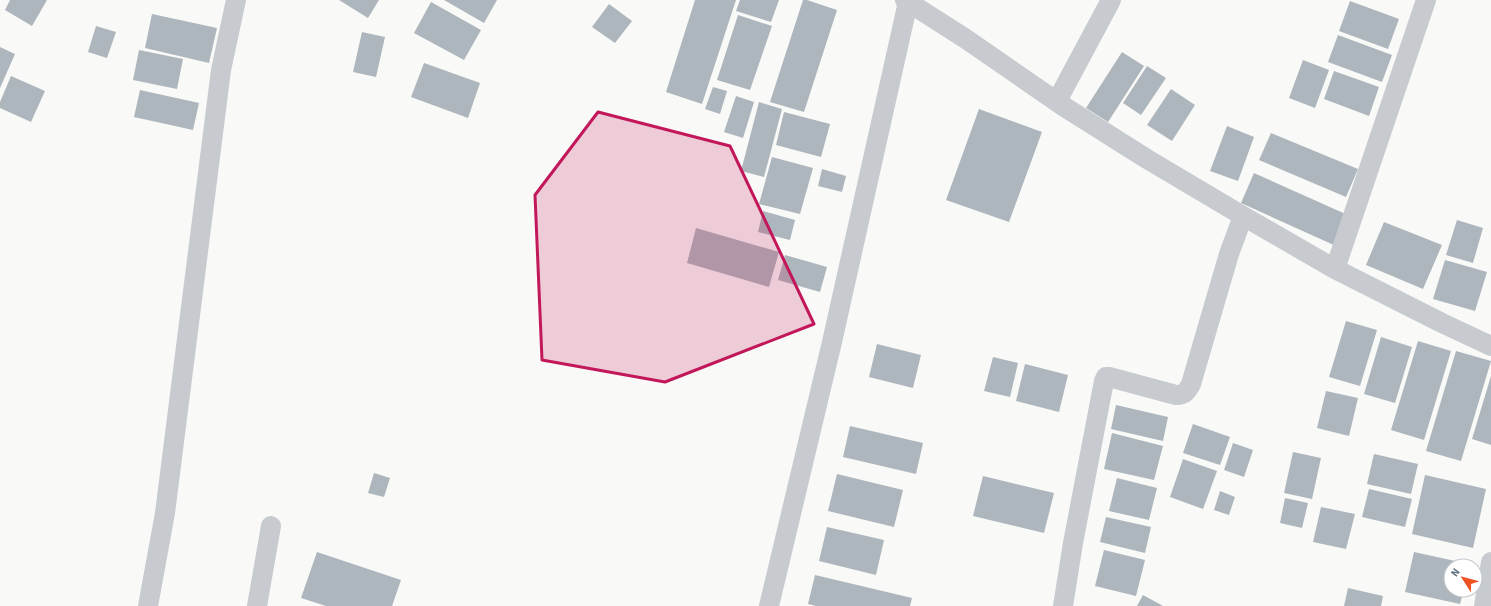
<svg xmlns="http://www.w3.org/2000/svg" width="1491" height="606" viewBox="0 0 1491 606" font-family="'Source Sans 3',sans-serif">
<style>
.building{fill:#adb6bc}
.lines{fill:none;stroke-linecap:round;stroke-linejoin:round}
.street{stroke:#c7cbcf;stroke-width:20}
.marked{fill:#c2185b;fill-opacity:0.2;stroke:#c2185b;stroke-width:3;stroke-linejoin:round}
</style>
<rect width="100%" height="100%" fill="#f9f9f7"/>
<path class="building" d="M10,0H47L32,26L5,10Z
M339,0H379L368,18Z
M444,0H497L484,23Z
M695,0H736L702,104L666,92Z
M740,0H779L771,22L736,11Z
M803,0H807L837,10L804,112L770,102Z
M1350,1L1399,19L1388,49L1339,31Z
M431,2L481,30L464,60L414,33Z
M609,4L632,21L615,43L592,27Z
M152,14L217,28L209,63L145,48Z
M738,15L772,26L750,90L717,80Z
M96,26L116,32L107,58L88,52Z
M362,32L385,37L376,77L353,72Z
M1338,35L1392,55L1382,82L1328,62Z
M0,47L15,54L0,88Z
M139,50L183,59L177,89L133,80Z
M1122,52L1144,66L1108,122L1086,108Z
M1303,60L1329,70L1315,108L1289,98Z
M424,63L480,83L468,118L411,97Z
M1147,66L1166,78L1141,115L1123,103Z
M1334,71L1379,87L1369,116L1324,99Z
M11,76L45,91L31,122L0,108V102Z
M713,87L727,91L720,114L705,109Z
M1171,89L1195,105L1172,141L1147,125Z
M140,90L199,103L193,130L134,117Z
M736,96L754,102L743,138L724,132Z
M759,102L782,109L764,177L741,171Z
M979,109L1042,132L1009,222L946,200Z
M784,112L830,124L821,157L776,145Z
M1227,126L1254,137L1238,181L1210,171Z
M1271,133L1358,169L1346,197L1259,160Z
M772,157L813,168L800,214L759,204Z
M822,169L846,176L842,192L818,186Z
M1254,173L1350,216L1336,246L1241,203Z
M763,211L795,220L790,240L758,232Z
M1457,220L1483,228L1473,263L1446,255Z
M1384,222L1442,245L1423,289L1366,265Z
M696,228L779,252L769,287L687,263Z
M785,255L827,267L820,292L778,280Z
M1445,260L1487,272L1475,311L1433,299Z
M1346,321L1377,330L1360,386L1329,377Z
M1381,337L1412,347L1395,403L1364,394Z
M1418,341L1451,351L1424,440L1391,430Z
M877,344L921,355L913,388L869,377Z
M1456,351L1491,361L1461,461L1426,451Z
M993,357L1018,363L1010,397L984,391Z
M1025,364L1068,375L1059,412L1016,401Z
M1491,376V445L1472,439Z
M1326,391L1358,398L1349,436L1317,428Z
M1116,405L1168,417L1163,441L1111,429Z
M1193,424L1230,437L1220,465L1183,453Z
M850,426L923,443L916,474L843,457Z
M1112,433L1163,446L1154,480L1104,469Z
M1233,443L1253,450L1244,477L1224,470Z
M1293,452L1321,458L1312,499L1284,493Z
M1374,454L1418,464L1411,494L1367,484Z
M1183,459L1217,471L1203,509L1170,497Z
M374,473L390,478L384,497L368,493Z
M837,474L903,490L894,527L828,511Z
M1425,475L1486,489L1473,548L1412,534Z
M983,476L1054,493L1044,533L973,516Z
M1117,478L1157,488L1149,520L1109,511Z
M1369,489L1412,499L1405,527L1362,517Z
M1220,491L1235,497L1229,515L1214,510Z
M1285,498L1308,503L1302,528L1280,523Z
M1321,507L1355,514L1346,549L1313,542Z
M1106,517L1151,527L1145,553L1100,542Z
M827,527L884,540L876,575L819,561Z
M1104,550L1145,560L1136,596L1095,586Z
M317,552L401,580L392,606H326L301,598Z
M1414,552L1469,564V566H1451V590H1464L1460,604L1405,592Z
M815,575L912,598L910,606H816L808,604Z
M1348,588L1383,596L1381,606H1344Z
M1143,595L1163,606H1137Z"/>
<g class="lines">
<path class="street" d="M905,0L966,39L1063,106L1147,159L1243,216L1335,269L1442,323L1491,346
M1057,101L1111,0
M1335,269L1426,0
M148,606L165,513L221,70L236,0
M257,606L271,526
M769,606L832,342L908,2
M1063,606L1073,543L1104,381L1106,377H1109L1176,395C1185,395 1187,391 1191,384L1229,254L1243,216
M1484,606L1491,562"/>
</g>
<path class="marked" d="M598,112L730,146L814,324L665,382L542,360L535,195Z"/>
<g transform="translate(1463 578) rotate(306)"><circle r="19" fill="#ffffff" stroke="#c0c8ce"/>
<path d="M0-3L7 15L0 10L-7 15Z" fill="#ee5222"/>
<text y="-6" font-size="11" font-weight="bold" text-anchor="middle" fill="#627584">N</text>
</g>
</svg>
